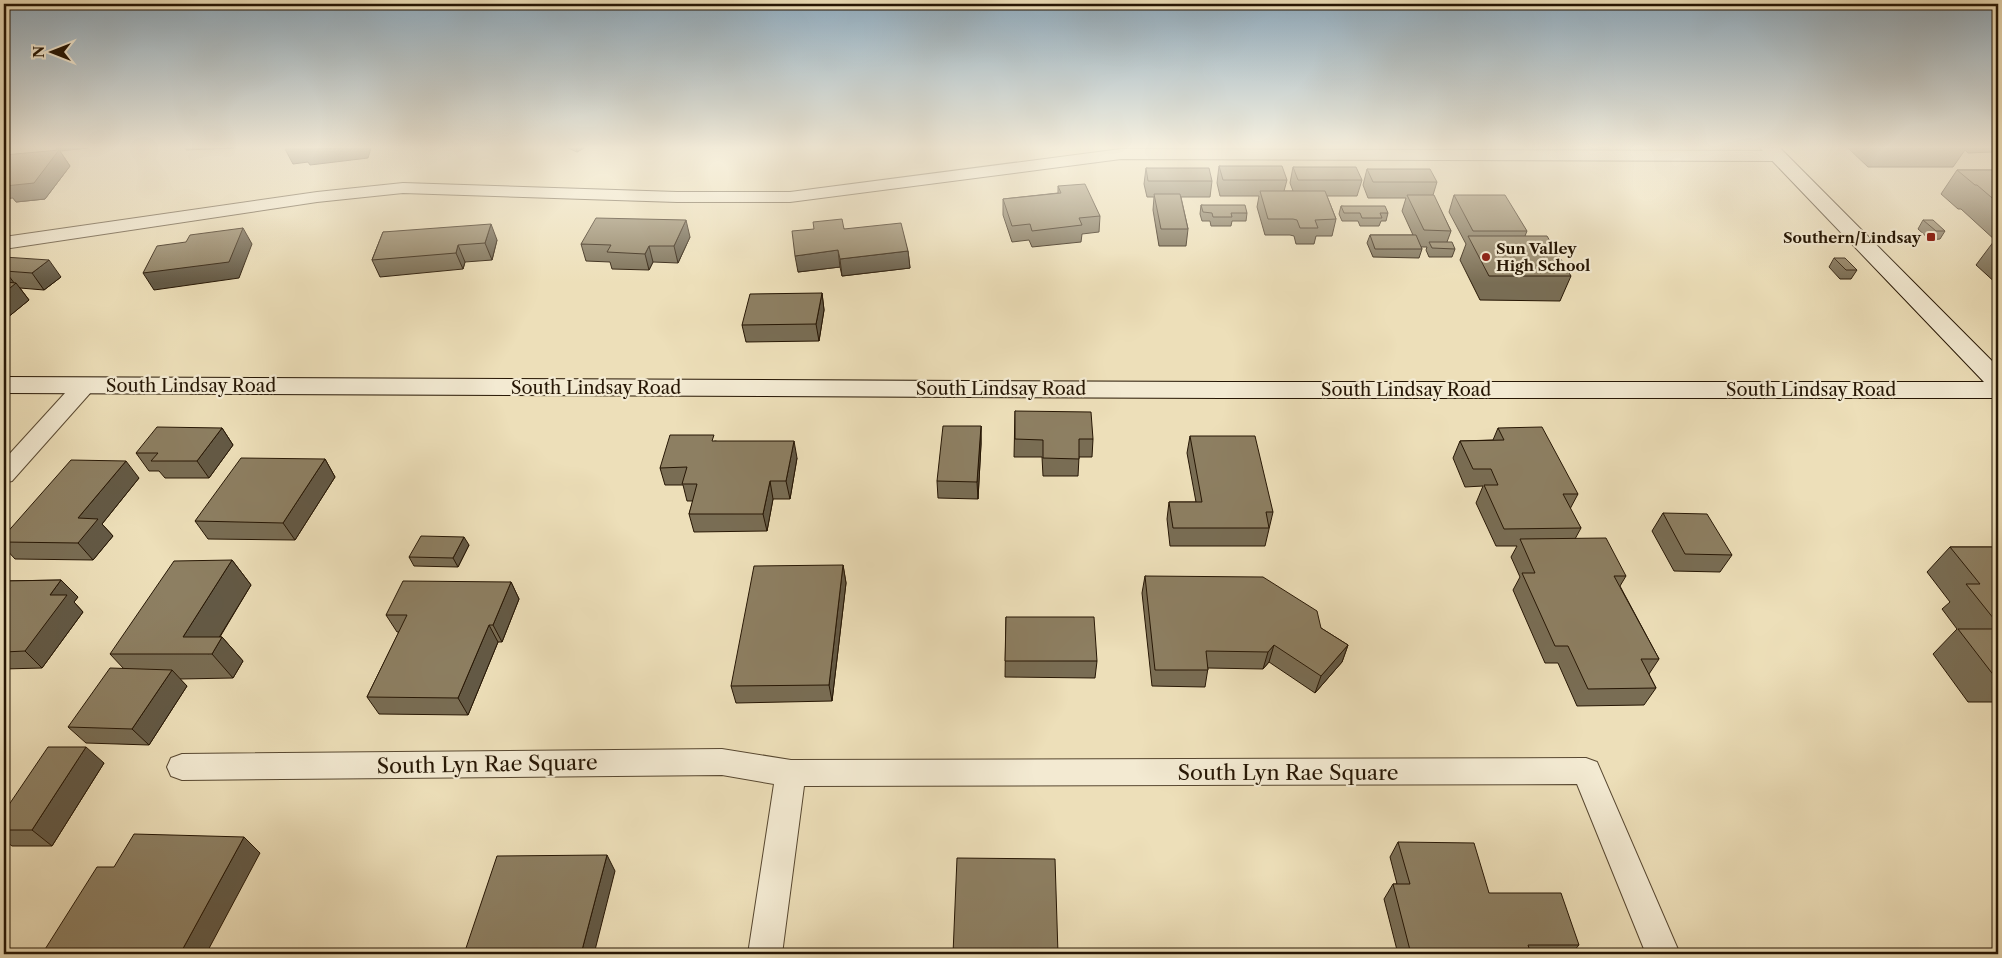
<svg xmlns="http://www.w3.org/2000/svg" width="2002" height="958" viewBox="0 0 2002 958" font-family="'Libre Caslon Text',serif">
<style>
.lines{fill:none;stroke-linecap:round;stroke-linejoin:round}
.street-casing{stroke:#584831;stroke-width:2}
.secondary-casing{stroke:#261604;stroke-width:2}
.street{fill:#f3ead2;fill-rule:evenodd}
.secondary{fill:#f3ead2;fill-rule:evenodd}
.wall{fill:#796d54;stroke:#261604}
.shaded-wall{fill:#635945;stroke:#261604}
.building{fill:#8d7f62;stroke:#261604}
.poi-dot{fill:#8f2418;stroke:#f3ead2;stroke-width:2}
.labels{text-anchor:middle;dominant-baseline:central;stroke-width:4.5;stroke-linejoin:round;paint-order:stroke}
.far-poi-label{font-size:15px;font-weight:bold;fill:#261604;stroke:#f3ead2;text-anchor:end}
.street-label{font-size:18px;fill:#261604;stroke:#f3ead2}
.near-street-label{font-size:21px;fill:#261604;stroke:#f3ead2}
</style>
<rect width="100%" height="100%" fill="#eddfb9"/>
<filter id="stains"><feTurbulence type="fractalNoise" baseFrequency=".004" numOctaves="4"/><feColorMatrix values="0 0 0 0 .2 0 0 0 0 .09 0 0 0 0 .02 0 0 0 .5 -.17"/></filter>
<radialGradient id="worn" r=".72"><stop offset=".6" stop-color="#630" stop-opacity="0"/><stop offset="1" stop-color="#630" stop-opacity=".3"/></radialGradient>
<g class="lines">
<defs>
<path id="street" d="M1121,149L1777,151L1783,152L1785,156L1783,160L1777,161L1121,159L790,202H677L403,193L317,202L4,249V237L317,192L403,183L677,192H790Z
M84,379L92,381L95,386L92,391L12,481L4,483V460L76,381Z
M722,749L791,760L1586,758L1597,762L1680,954H1646L1577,784L804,786L782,954H748L774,784L722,775L182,780L171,776L167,767L171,758L182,754Z"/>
<path id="secondary" d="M1760,148H1780L1998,367V398H1225L4,393V377L1225,382H1984Z"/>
</defs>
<use href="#street" class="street-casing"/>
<use href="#secondary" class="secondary-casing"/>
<use href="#street" class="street"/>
<use href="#secondary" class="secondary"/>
</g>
<path class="wall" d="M56,148H88L60,151L70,166L45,199L16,202L13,198L57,150Z
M186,148H234L186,150Z
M568,148H584L577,152Z
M1848,148H1994L1992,152L1968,153L1965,150L1953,167H1868Z
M1219,166L1287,180L1284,191H1293L1290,183L1293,167L1362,180L1357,196H1327L1336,219L1332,236H1316L1314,244H1296L1294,236L1290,235H1265L1257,207L1259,196H1220L1217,183Z
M1146,168L1212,181L1210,197H1181L1188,229L1186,246H1159L1153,210L1154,197H1147L1144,184Z
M1367,169L1437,182L1433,195L1451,231L1447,242L1455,249L1452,257H1429L1426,250L1427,247H1421L1422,249L1419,258L1373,257L1367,243L1370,235H1413L1402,211L1406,198H1368L1363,185Z
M1957,170H1998V285L1976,265L1994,241H1996L1961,209H1958L1941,194Z
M1058,186L1100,216L1099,232L1082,234L1081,242L1032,247L1029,240L1012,242L1003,215V199L1058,193Z
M1454,195L1527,231L1525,236L1571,276L1560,301L1480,300L1460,260L1466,244L1449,212Z
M1201,205L1247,213L1246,221H1232L1231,226H1211L1210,221H1202L1200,214Z
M1341,206L1388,213L1386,221H1381L1379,226H1360L1358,221H1342L1339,214Z
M1923,220L1945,231L1940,239L1930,240L1918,229Z
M844,229L908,251L910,268L842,276L840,267L798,272Z
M383,232L497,240L492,260L465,262L463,269L380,277L372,260Z
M690,237L678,263L653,262L649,270L612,269L610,262L586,261L581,244Z
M4,257L61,277L44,290L20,288L29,300L7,318L4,317Z
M1834,258L1857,270L1851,279H1840L1829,267Z
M822,293L824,310L819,341L746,342L742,325Z
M1015,411L1093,439L1092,457H1079L1078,476H1043L1042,457H1014Z
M981,426V444L978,499L938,498L937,481Z
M222,428L233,445L209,478H165L159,471H149L136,453Z
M1498,428L1578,494L1570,509L1581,528L1575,539L1626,576L1620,586L1659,659L1649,674L1656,688L1644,705L1577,706L1558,663H1545L1513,590L1520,577L1511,557L1517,546H1496L1476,503L1483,486L1465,487L1453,458L1460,441L1493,440Z
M1190,436L1273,512L1265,546H1170L1167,519L1169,502H1196L1187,453Z
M715,441L797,458L790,499H773L767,531L694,532L689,514L693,501H687L683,485H665L660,468Z
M325,459L335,477L295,540L208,539L195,521Z
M139,478L102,524L113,536L93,560L15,559L4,547V536Z
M1663,513L1732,555L1720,572L1674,571L1652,531Z
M469,545L458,567L414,566L409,557Z
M1950,547H1998V702H1968L1933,654L1957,629L1942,609L1950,602L1927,572Z
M232,560L251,585L220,637H222L243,661L233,678L180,679L187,686L149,745L86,743L68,727L124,669L110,654Z
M843,565L846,583L832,701L736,703L731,686Z
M1145,576L1321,628L1348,645L1342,662L1315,693L1269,662L1263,669L1208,668L1205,687L1152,686L1142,593Z
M61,580L78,597L74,602L83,612L42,668L4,669V581Z
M511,582L519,599L502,642H498L468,715L379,714L367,697L399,632H397L386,615Z
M1006,617L1097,661L1095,678L1005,677Z
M104,763L52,846H12L4,840V812Z
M1398,842L1489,893L1579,945L1571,954H1398L1384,899L1393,884H1397L1390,857Z"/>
<path class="shaded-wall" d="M371,148L368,158L310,165L308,162L293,164L285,149Z
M576,148H584L577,152Z
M59,150L70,166L45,199L16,202L13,198L4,199V182L9,181Z
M686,220L690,237L678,263L674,246Z
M491,224L497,240L492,260L485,243Z
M243,228L252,244L239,278L154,290L143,273Z
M458,245L465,262L463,269L456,253Z
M649,246L653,262L649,270L645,254Z
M838,250L840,267L798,272L795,256Z
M908,251L910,268L842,276L840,259Z
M49,260L61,277L44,290L32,273Z
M5,271L15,284L16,283L29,300L7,318L4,314V272Z
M822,293L824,310L819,341L816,324Z
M981,426V444L978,499L977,482Z
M222,428L233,445L209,478L197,461Z
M794,441L797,458L790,499L786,481Z
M325,459L335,477L295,540L283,523Z
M126,461L139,478L102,524L113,536L93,560L78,543V518Z
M770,481L773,499L767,531L763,514Z
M464,537L469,545L458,567L453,558Z
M232,560L251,585L209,654L183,637Z
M843,565L846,583L832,701L829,685Z
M61,580L78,597L74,602L83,612L42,668L25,651L50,595Z
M511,582L519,599L502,642L493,625Z
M489,625L498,642L468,715L458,698Z
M222,637L243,661L233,678L212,654Z
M1274,645L1269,662L1263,669L1268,652Z
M1348,645L1342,662L1315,693L1321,676Z
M172,670L187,686L149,745L132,729Z
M86,747L104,763L52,846L32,830Z
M244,837L260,853L206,954H180Z
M607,855L615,871L594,954H581Z"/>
<path class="building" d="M59,150L34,183L5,186L9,181L4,182V155Z
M1219,166H1282L1287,180H1223Z
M1293,167H1356L1362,180H1298Z
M1146,168H1209L1212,181H1148Z
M1367,169H1430L1437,182H1373Z
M1957,170H1998V203L1977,185H1975Z
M1085,184L1100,216L1079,218L1082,225L1032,231L1030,224L1012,226L1003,199L1061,193L1058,186Z
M1260,191H1325L1336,219L1315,220L1318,228H1300L1297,220L1293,219H1268Z
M1154,194H1180L1188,229H1161Z
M1407,195H1434L1451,231L1424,230Z
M1454,195H1505L1527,231H1473Z
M1201,205H1245L1247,213H1231L1232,217H1213L1212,213L1203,212Z
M1341,206H1385L1388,213H1380L1382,218H1362L1360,213H1344Z
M596,218L686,220L674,246H649L645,254L607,252L611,245L581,244Z
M842,219L844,229L901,223L908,251L840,259L838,250L795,256L792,231L814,229L813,222Z
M1923,220H1933L1945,231H1936Z
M491,224L485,243L458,245L456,253L372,260L383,232Z
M243,228L229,262L143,273L157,246L186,242L190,235Z
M1370,235H1416L1422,249H1375Z
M1468,236H1547L1571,276H1489Z
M1994,241H1998V245Z
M1429,242H1452L1455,249L1432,248Z
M4,257L49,260L32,273L5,271L4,272Z
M1834,258H1845L1857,270H1846Z
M4,282L16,283L4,293Z
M822,293L816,324L742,325L750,294Z
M1015,411L1091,412L1093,439H1079V459L1043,458V440L1015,439Z
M943,426H981L977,482L937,481Z
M157,427L222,428L197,461H151L158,453H136Z
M1542,427L1578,494H1563L1581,528L1504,529L1484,485H1498L1491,469H1473L1460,441L1504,440L1498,428Z
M670,435H714L712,441H794L786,481H770L763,514H689L697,484H682L687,467L660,468Z
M1190,436H1255L1273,512H1266L1269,528H1173L1169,502H1202Z
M241,458L325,459L283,523L195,521Z
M71,460L126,461L78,518L98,519L78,543L4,542V536Z
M1663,513L1707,514L1732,555L1685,554Z
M421,536L464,537L453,558L409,557Z
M1606,538L1626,576H1614L1659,659H1641L1656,688L1588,689L1568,646H1555L1522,573H1535L1520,539Z
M1950,547H1998V624L1966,584H1980Z
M232,560L183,637H222L212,654H110L174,561Z
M843,565L829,685L731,686L754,566Z
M1145,576L1263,577L1317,611L1321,628L1348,645L1321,676L1274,645L1268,652L1206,651L1208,670H1155Z
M61,580L50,595H67L25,651L4,652V581Z
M403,581L511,582L493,625H489L458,698L367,697L407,615H386Z
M1006,617H1094L1097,661H1005Z
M1958,629H1998V677H1995Z
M110,668L172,670L132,729L68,727Z
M48,747H86L32,830H4V812Z
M134,834L244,837L180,954H42L97,867H114Z
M1398,842L1474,843L1489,893H1561L1579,945H1528L1531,954H1411L1393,884H1410Z
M607,855L581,954H464L497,856Z
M957,858L1055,859L1058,954H953Z"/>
<linearGradient id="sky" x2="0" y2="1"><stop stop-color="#8faabc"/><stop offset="0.52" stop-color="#f7f1e0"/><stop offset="1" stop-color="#f7f1e0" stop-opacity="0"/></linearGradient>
<rect width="2002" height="283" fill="url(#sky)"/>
<g class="poi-dot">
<rect x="1926" y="232" width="10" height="10" rx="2.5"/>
<circle cx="1486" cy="257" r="5"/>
</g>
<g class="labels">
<g class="far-poi-label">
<text x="1921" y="237">Southern/Lindsay</text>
<text x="1496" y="248" text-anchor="start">Sun Valley<tspan x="1496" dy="17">High School</tspan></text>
</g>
<g class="street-label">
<text x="191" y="386">South Lindsay Road</text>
<text x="596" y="388">South Lindsay Road</text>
<text x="1001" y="389">South Lindsay Road</text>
<text x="1406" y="390">South Lindsay Road</text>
<text x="1811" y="390">South Lindsay Road</text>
</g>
<g class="near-street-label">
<text transform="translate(487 764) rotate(-1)">South Lyn Rae Square</text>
<text x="1288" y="772">South Lyn Rae Square</text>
</g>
</g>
<rect width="2002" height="958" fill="none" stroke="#eddfb9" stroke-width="20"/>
<rect x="5" y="5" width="1992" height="948" fill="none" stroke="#261604" stroke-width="2.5"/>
<rect x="10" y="10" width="1982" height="938" fill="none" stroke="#261604"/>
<g transform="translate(52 52) rotate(270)" stroke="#f3ead2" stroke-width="4" paint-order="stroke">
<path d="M0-4L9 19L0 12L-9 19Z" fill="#261604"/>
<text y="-8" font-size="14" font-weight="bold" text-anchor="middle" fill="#261604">N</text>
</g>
<rect width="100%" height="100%" filter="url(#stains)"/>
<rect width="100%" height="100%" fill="url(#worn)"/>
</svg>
